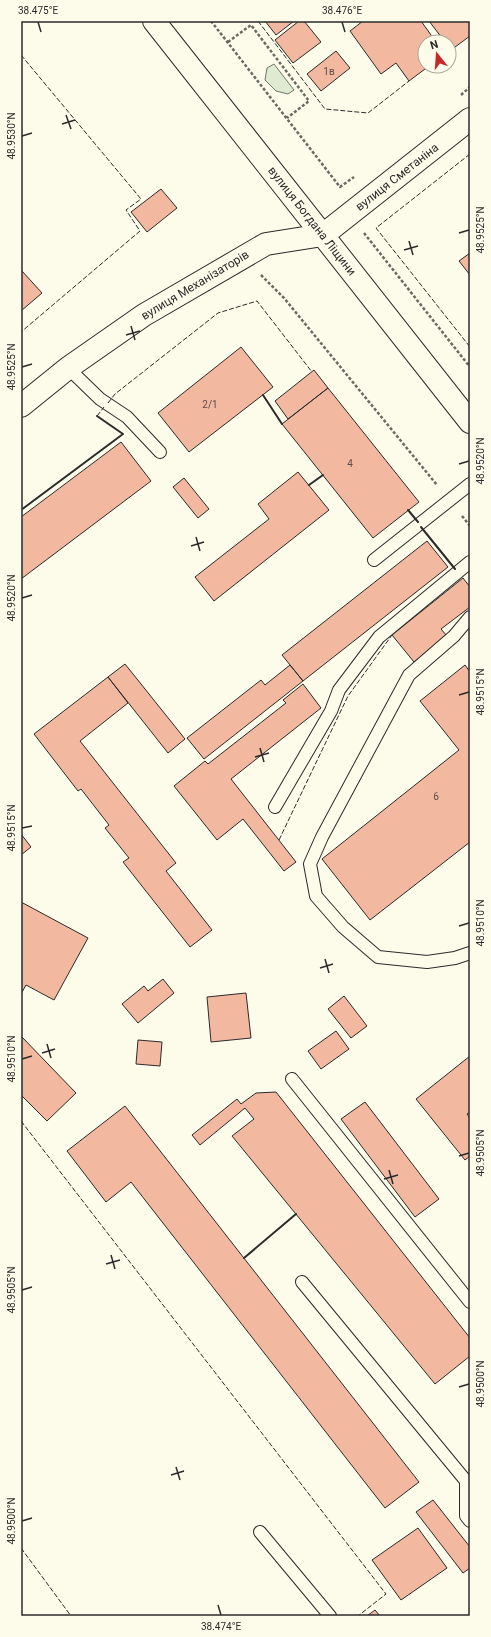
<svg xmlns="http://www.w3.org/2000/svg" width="491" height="1637" viewBox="0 0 491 1637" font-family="Roboto,sans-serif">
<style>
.green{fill:#deebd1;stroke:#74746e}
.building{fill:#f2b8a0;stroke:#2b2b2b}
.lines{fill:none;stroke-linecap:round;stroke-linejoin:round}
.lane-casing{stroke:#2b2b2b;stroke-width:14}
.street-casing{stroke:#2b2b2b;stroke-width:24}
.secondary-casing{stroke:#2b2b2b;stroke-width:24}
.path{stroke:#6a6964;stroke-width:2.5;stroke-dasharray:3 2;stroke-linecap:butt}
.lane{stroke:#fdfbea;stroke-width:12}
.street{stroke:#fdfbea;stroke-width:22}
.secondary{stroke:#fdfbea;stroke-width:22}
.fence{stroke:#2b2b2b;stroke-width:1;stroke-dasharray:5 2;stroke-linecap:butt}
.wall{stroke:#2b2b2b;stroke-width:2}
.ticks{fill:none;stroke:#2b2b2b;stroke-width:1.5}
.labels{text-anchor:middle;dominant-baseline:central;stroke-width:3;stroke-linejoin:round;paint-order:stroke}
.number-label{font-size:10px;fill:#5d4e48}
.street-label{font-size:12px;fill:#2b2b2b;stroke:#fdfbea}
.neatline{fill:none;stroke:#2b2b2b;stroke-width:1.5}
.ticks-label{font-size:10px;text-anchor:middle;fill:#2b2b2b}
</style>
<rect width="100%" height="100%" fill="#fdfbea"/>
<path class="green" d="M274,64L294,90L288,94L276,91L265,80L267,68Z"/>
<path class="building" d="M265,21H294L276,35Z
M299,21H304L321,42L293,63L275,40Z
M363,21H421L436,42H425V66H429L409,81L396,63L381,74L350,31Z
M429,21H470V36L451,50L449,42H445Z
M336,51L350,68L321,91L307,74Z
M161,189L177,208L147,232L131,212Z
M470,253V275L459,261Z
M22,271L42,293L21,311V272Z
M241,347L273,387L189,452L158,413Z
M314,370L328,388L288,419L275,401Z
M328,388L419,502L373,538L282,424Z
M121,442L151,481L21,579V517Z
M298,472L329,510L214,601L195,577L269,519L258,504Z
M184,478L209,509L198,518L173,487Z
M427,541L448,567L303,681L282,655Z
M463,578L470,587V607L441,629L447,636L414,662L392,635Z
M125,664L185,739L168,753L108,677Z
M290,665L303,681L204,759L187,738L261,680L265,685Z
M465,665L470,672V842L370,920L322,859L459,750L420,701Z
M108,677L128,703L80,741L176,863L166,871L212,930L190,947L123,862L129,858L105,828L109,825L81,789L78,791L34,734Z
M303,684L321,708L231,779L296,862L284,871L243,819L217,840L174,786L205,761L208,764L286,703L283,700Z
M21,834L31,847L21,855Z
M21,902L88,938L54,1000L26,985L21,994Z
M163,979L174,993L138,1023L122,1004L144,986L148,991Z
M246,993L251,1038L211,1042L207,997Z
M344,996L367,1026L351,1038L328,1009Z
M336,1031L349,1049L321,1069L308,1051Z
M21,1036L76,1093L47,1121L21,1095Z
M138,1040L162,1042L160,1066L136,1064Z
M470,1056V1112L467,1114L470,1118V1156L465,1160L416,1099Z
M276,1092L470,1338V1356L435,1384L232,1136L254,1119L245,1108L200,1145L192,1135L237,1099L241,1104L256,1093Z
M365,1102L439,1199L415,1217L341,1119Z
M125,1106L419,1482L385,1508L131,1182L106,1202L67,1151Z
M433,1500L470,1547V1568L463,1573L416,1512Z
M418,1528L447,1568L401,1600L372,1560Z
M375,1610L380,1616H367Z"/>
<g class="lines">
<defs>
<path id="lane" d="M68,368L100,399L127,417L160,452
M374,560L470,484
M470,617L454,636L409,675L322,837L310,864L316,896L343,927L378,957L427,962L455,958L470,953
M275,807L331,711L339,690L379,637L470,562
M292,1079L470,1302
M302,1282L466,1481V1516L470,1521
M260,1532L330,1616"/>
<path id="street" d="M21,406L68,368L144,315L266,244L323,235"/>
<path id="secondary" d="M154,21L470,422
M323,235L470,119"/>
</defs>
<use href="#lane" class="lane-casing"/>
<use href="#street" class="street-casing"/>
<use href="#secondary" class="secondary-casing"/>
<path class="path" d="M211,21L340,187L354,177
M228,42L251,25L309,101L287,118
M461,95L470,87
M364,233L470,367
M261,275L284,298L437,485
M462,516L470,526"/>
<use href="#lane" class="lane"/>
<use href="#street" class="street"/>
<use href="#secondary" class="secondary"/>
<path class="fence" d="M258,21L325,109L368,113L409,81
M21,55L141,199L126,210L140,231L21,332
M470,154L376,228L470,347
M108,403L115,394L218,313L257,301L312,372
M97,416L104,407
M279,840L348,696L392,635
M21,1121L386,1594L358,1616
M21,1548L71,1616"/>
<path class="wall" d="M263,395L282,424
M309,485L323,475
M21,510L123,434L97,416
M408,510L418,522
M421,527L455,569
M244,1258L296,1214"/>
</g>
<path class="ticks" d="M38,22L41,32M342,22L345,32M66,115L71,129M62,124L75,120M22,136L32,133M459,233L469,230M409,241L413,255M404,250L418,246M131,326L135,340M126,335L140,331M22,367L32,364M459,464L469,461M196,537L200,551M191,546L204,542M22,598L32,595M459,695L469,692M260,748L264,762M255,757L269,753M22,828L32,826M459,926L469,923M325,959L329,973M320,968L333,964M47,1044L51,1058M42,1053L55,1049M22,1059L32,1056M459,1156L469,1153M389,1170L393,1184M384,1179L398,1175M111,1255L115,1269M106,1264L120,1260M22,1290L32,1287M459,1387L469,1384M176,1467L180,1480M171,1475L184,1471M22,1521L32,1518M218,1605L221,1615"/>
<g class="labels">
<g class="number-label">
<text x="329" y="71">1в</text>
<text x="210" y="404">2/1</text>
<text x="350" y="463">4</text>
<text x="436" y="796">6</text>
</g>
<g class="street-label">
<text transform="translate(397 177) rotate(-38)">вулиця Сметаніна</text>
<text transform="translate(312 221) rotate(52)">вулиця Богдана Ліщини</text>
<text transform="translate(195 285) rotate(-31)">вулиця Механізаторів</text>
</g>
</g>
<rect width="491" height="1637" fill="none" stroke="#fdfbea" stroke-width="44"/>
<g transform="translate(437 54) rotate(343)"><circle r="19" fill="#fdfbea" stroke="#a9a89e"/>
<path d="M0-3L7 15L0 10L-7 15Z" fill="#c62828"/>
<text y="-6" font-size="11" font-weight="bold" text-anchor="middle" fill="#2b2b2b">N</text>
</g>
<rect x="22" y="22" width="447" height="1593" class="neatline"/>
<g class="ticks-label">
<text x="38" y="14">38.475°E</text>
<text x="342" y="14">38.476°E</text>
<text transform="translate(11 136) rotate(-90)" y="4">48.9530°N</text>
<text transform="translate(480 230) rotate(-90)" y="4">48.9525°N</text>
<text transform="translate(11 367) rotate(-90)" y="4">48.9525°N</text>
<text transform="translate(480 461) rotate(-90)" y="4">48.9520°N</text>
<text transform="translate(11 598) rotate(-90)" y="4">48.9520°N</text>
<text transform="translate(480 692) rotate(-90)" y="4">48.9515°N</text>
<text transform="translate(11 828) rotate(-90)" y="4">48.9515°N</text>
<text transform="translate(480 923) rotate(-90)" y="4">48.9510°N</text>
<text transform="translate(11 1059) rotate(-90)" y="4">48.9510°N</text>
<text transform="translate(480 1153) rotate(-90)" y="4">48.9505°N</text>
<text transform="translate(11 1290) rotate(-90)" y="4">48.9505°N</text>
<text transform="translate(480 1384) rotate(-90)" y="4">48.9500°N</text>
<text transform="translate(11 1521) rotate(-90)" y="4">48.9500°N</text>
<text x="221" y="1630">38.474°E</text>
</g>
</svg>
